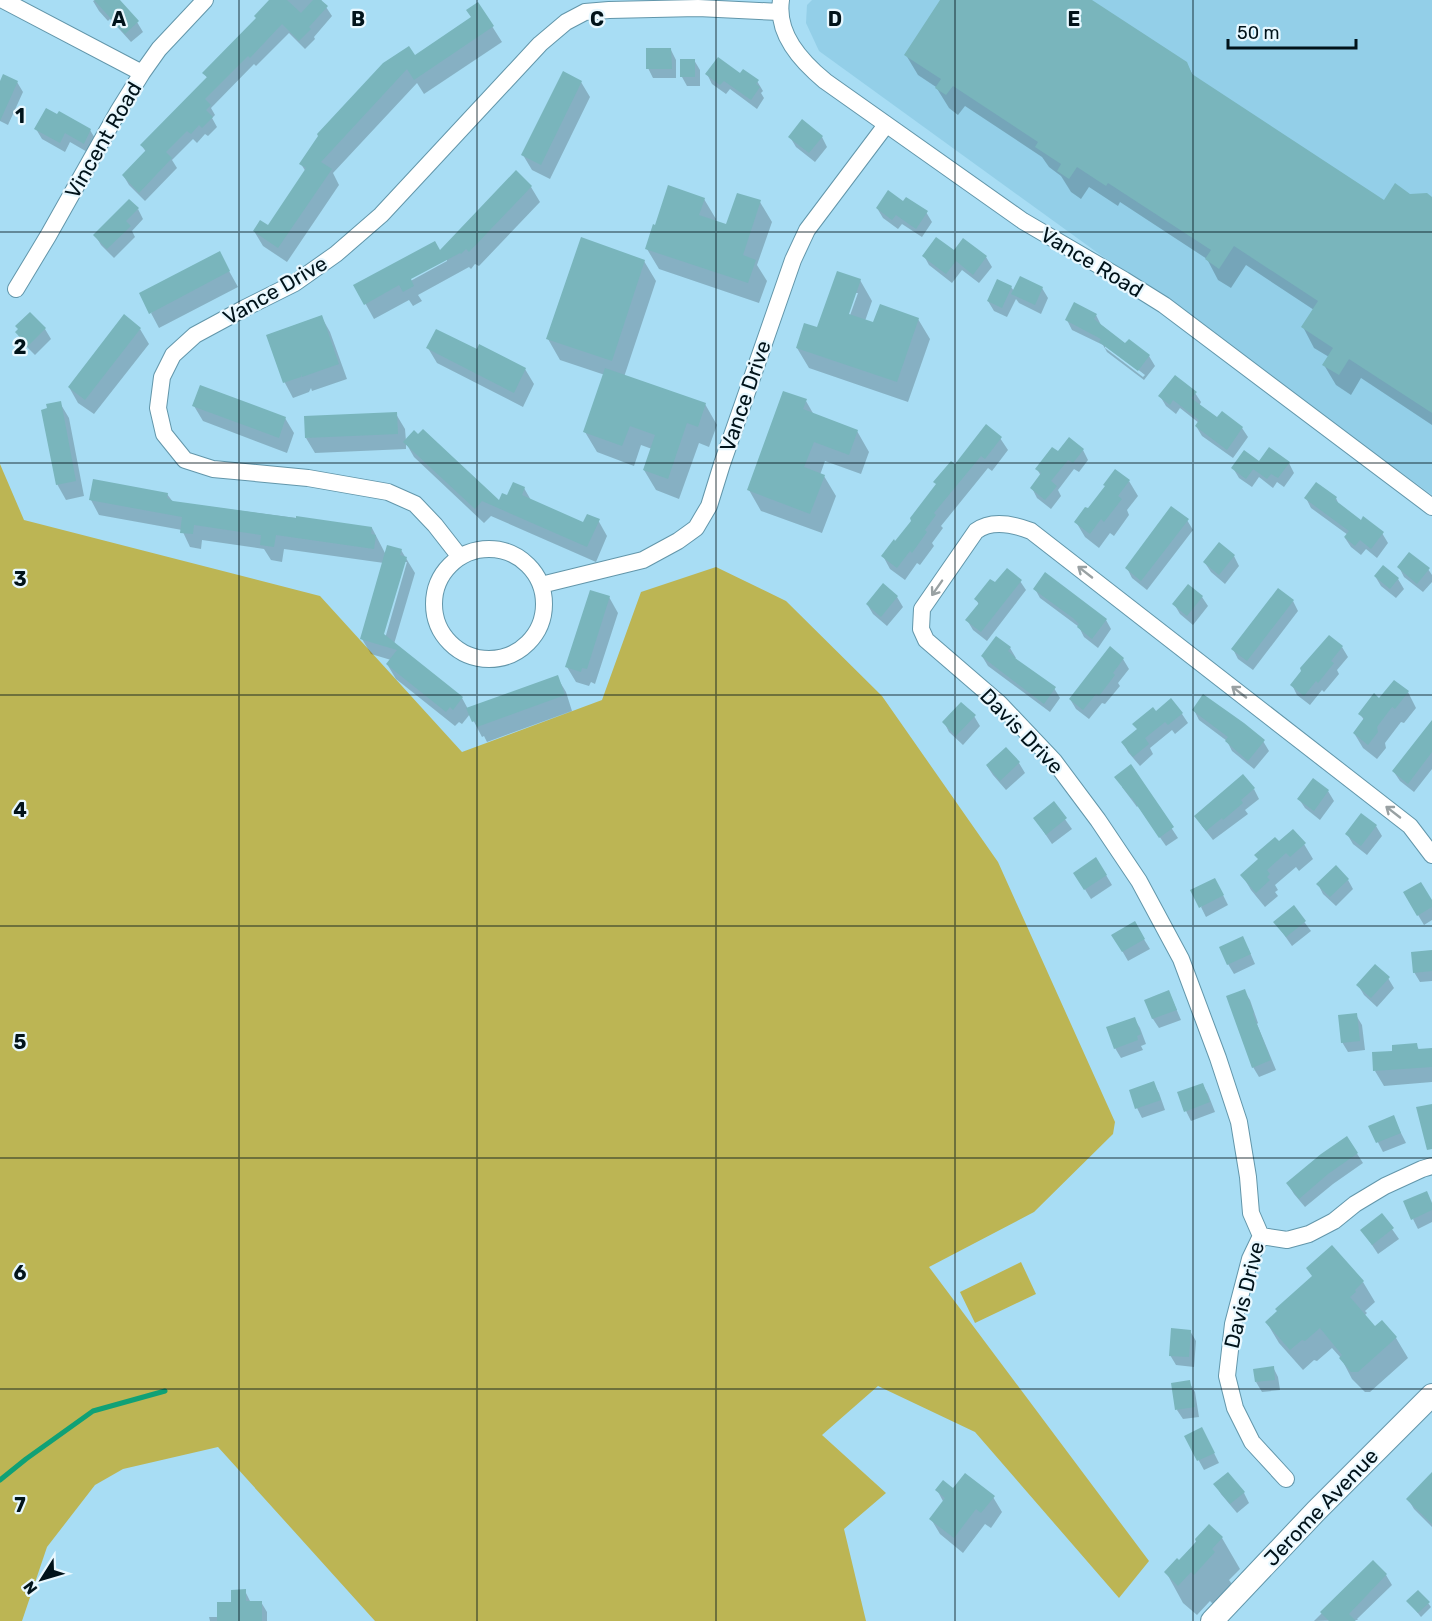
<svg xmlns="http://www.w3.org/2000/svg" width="1432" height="1621" viewBox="0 0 1432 1621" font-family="Rubik,sans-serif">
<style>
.built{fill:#93cfe8}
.green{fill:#bcb554}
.shadow{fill:#0003;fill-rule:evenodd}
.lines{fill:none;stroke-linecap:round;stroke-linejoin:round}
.stream{stroke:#10a176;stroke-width:5}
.building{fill:#79b5bc}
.street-casing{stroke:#6296aa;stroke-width:18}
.secondary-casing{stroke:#6296aa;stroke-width:24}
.street{stroke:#fff;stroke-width:16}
.secondary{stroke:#fff;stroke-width:22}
.oneway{stroke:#99a1a3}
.grid{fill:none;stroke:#01131a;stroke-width:1.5;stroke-opacity:0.55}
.labels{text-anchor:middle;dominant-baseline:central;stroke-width:4.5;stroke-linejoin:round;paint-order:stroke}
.street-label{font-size:21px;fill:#01131a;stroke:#e8f8ff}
.grid-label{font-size:20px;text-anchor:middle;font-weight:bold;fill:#01131a;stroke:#e8f8ff;stroke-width:4.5;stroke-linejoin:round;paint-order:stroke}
</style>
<rect width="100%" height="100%" fill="#a8ddf4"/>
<path class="built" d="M812,0H1432V495L819,51L806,23L807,5Z"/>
<path class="green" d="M0,464L24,520L320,596L462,752L602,700L641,592L716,567L786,601L882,696L998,862L1115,1122L1113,1134L1034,1212L929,1267L1149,1561L1119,1598L975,1432L878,1386L822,1435L886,1493L844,1529L866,1621H375L218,1447L123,1469L95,1485L47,1547L22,1621H0Z
M1021,1262L1036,1294L975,1323L960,1292Z"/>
<path class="shadow" d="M95,0H118L137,22L143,32L131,42L110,19L108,21L99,11L93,1Z
M274,0H322L320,2L326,7L332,16L314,37L315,39L305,49L289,33L256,66L254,64L211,108L215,115L212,118L217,127L208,136L205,134L197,143L193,139L172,160L177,168L145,201L129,185L123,175L146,152L142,146L208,79L204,73Z
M941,0H1090L1186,63L1194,77L1384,202L1410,195L1432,199V425L1361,378L1351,395L1336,385L1324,365L1329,357L1314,348L1303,327L1314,310L1246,265L1231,288L1218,280L1207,259L1120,202L1118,206L1089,187L1081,199L1071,192L1061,176L1049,167L1042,157L965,106L958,115L949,108L936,87L918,75L906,55Z
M478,4L502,42L424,94L417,83L333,173L339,185L287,262L263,246L254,231L268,227L306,172L301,164L415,57L472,18Z
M671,50L676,60V78H653L648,68Z
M694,60L700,70V86H687L682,77Z
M707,74L740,75L757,81L763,91L761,93L764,98L757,109L730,89L726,94L712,84Z
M17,82L23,92L8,125L0,121V85Z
M581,82L590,97L550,179L532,170L523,155Z
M36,129L90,130L96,140L89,153L70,142L65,152L42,139Z
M790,137H822L827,147L815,162L796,147Z
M516,172L531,187L540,202L479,266L475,264L471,269L469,267L418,295L422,301L413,306L409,300L374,319L355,285L440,252ZM447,258V261L405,284L404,281Z
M704,199L716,219L715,222L727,226L760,202L772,222L757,265L767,281L759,303L659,269L647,249Z
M903,203L926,212L932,222L922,237L902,224L898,229L883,218L877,208Z
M138,209L143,219L132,231L135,237L114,258L101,245L95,235Z
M219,253L238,287L159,328L151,313Z
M924,256L986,257L992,267L979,283L962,270L952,283L929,265Z
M644,261L656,281L624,377L705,404L717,425L709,447L699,443L679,499L656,490L644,470L652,449L641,445L634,466L597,452L585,432L605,375L560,360L548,339Z
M860,280L872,301L865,321L874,324L918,319L930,339L908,402L809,368L797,348L818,329ZM854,293H858L848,321H845Z
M1011,287L1014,291L1042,288L1048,298L1041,314L1019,303L1016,299L1007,317L994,311L988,301Z
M30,314L45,329L51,339L35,355L22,342L17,332Z
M1096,315L1101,325L1126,345L1129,341L1149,356L1155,366L1144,380L1107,352L1103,345L1072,330L1067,320ZM1105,344L1145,375L1143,377L1105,348Z
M321,316L330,332L347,379L312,391L311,388L309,392L293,398L285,383L268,335Z
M140,329L149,344L94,414L78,403L69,387Z
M428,348L477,351L525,369L534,384L523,407L437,363Z
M1195,393L1201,402L1199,406L1217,419L1242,428L1248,437L1233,458L1202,436L1196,426L1199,423L1180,408L1176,414L1166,406L1160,396Z
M806,401L814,415L857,431L869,452L861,474L825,461L820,475L824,476L836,496L822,533L761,511L749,490Z
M60,403L69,418L84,496L66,500L57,484Z
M194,406L285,418L294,433L287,453L203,421Z
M396,414L405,429L406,441L499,503L524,488L532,502L584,524L598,520L607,536L596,562L491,516L484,523L414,457L406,443V449L315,453L306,438Z
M1000,438L1008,450L992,471L988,468L941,526L943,528L932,543L934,546L920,565L917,563L905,580L890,569L883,556L896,543L955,466Z
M1083,450L1088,460L1079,472L1074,469L1058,490L1061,496L1051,509L1037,498L1032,488L1041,476L1037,469L1058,454Z
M1259,463H1289L1294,473L1284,487L1277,482L1273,488L1259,477L1252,487L1239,478L1233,468Z
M1129,481L1138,496L1127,510L1129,515L1114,536L1110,533L1099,548L1085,537L1076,522L1088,510Z
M167,494L173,502L372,528L386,555L401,550L415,573L394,644L462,698L468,709L557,677L566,692L572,711L487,742L484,736L482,737L470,714L462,724L459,722L455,726L396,679L387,664L391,660L371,654L362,639L384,563L284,549L282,562L271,560L264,549L202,540L201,549L190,547L182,530L99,515L91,500ZM404,562H407L384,642L381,641Z
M1306,498H1336L1339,505L1361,522L1382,533L1388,543L1377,558L1366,549L1361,555L1351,547L1345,538L1348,535L1311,508Z
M1187,520L1193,530L1147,590L1132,578L1127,568Z
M1234,556L1239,566L1225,584L1211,572L1205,563Z
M1399,567L1428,569L1432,575V582L1423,592L1404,577Z
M1375,576L1398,579L1404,589L1396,598L1381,586Z
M1020,581L1026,590L987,641L973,630L967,620L979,605L976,599L995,585Z
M883,586L897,597L903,607L887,626L873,614L867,604Z
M1035,589L1106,620L1111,629L1098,648L1084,637L1079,627L1040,598Z
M609,597L618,613L595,684L591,682L589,686L576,682L567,667Z
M1202,597L1208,606L1193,625L1180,614L1174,604Z
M1293,601L1298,611L1253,670L1238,659L1233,649Z
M996,638L1010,648L1016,658L1015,659L1054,688L1060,698L1050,712L988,666L982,656Z
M1342,647L1348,657L1337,670L1339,674L1324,692L1322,690L1310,705L1297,695L1292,685Z
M1110,648L1123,659L1129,669L1118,683L1120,686L1105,704L1102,703L1089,719L1076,709L1070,699Z
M1408,692L1416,708L1404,723L1401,722L1385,743L1386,748L1377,759L1363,748L1354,733L1364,720L1360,714L1380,700Z
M1171,701L1182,714L1188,723L1175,734L1172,730L1150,748L1153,754L1140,766L1128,752L1123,742Z
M1194,710L1263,741L1269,751L1254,769L1232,751L1227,741L1199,720Z
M974,716L980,726L963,745L949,732L944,722Z
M1432,723V769L1414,792L1400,781L1394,772Z
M1006,749L1019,763L1025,773L1006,790L993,775L987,766Z
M1131,767L1178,838L1166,846L1138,806L1137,807L1122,787Z
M1254,789L1259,799L1245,810L1248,814L1213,840L1202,826L1196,816Z
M1328,791L1334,801L1320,820L1305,808L1299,799Z
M1054,804L1072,829L1052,844L1035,819Z
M1376,826L1382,836L1367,855L1353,844L1347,834Z
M1279,843L1304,844L1313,859L1299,871L1296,867L1275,885L1278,890L1275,892L1278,896L1265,907L1251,890L1242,875Z
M1106,875L1112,885L1091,899L1081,883Z
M1348,880L1353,889L1336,906L1323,894L1318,884Z
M1220,889L1228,905L1206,917L1201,907Z
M1405,893L1432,903V920L1424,925Z
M1293,907L1311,931L1292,946L1275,922Z
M1134,923L1150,949L1128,961L1113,935Z
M1248,948L1255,964L1234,974L1228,964Z
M1432,952V981L1420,982L1414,972Z
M1388,978L1394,988L1377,1007L1364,995L1358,985Z
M1244,991L1250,1000L1258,1023L1257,1024L1276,1070L1259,1077L1253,1067Z
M1169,992L1181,1020L1159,1028L1153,1019L1146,1001Z
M1356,1015L1362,1025L1365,1050L1348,1052L1342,1042Z
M1134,1018L1140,1028L1146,1044L1141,1046L1143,1050L1121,1058L1115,1048Z
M1416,1045L1420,1051L1432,1050V1082L1384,1086L1375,1071L1394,1052Z
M1153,1083L1159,1093L1165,1110L1142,1118L1137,1108Z
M1203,1085L1208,1094L1215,1112L1191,1121L1186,1111Z
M1393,1117L1406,1143L1383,1152L1370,1127Z
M1347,1138L1363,1163L1333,1184L1305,1207L1294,1194L1288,1184Z
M1432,1203V1222L1418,1229L1413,1219Z
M1382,1215L1399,1239L1378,1254L1362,1230Z
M1363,1282L1375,1302L1365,1311L1367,1313L1364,1316L1375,1328L1396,1338L1408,1358L1370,1392H1365L1352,1379L1341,1358L1332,1348L1317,1361L1314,1360L1303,1370L1279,1343L1267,1323Z
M1190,1331L1196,1341L1194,1367L1176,1365L1170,1355Z
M1273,1367L1278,1377L1280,1390L1262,1392L1256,1382Z
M1189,1382L1195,1392L1199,1417L1183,1419L1177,1410Z
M1186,1437L1207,1439L1219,1463L1204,1470Z
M1432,1477V1527L1414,1509L1408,1499Z
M1215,1484L1244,1493L1249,1503L1237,1513L1221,1494Z
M937,1490H954L993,1497L1002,1512L991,1528L985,1524L963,1553L940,1534L931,1519L944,1503Z
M1209,1526L1222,1538L1240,1569L1229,1580L1232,1584L1213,1604L1210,1601L1197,1615L1183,1603L1166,1572L1179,1562Z
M1373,1562L1386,1575L1392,1585L1357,1619L1358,1620L1314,1621Z
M245,1591L251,1603L261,1602L267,1612V1621H210L209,1617H219Z
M1408,1601L1428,1603L1431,1607L1421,1617Z"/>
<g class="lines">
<path class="stream" d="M0,1480L26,1459L93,1411L165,1391"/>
</g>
<path class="building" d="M94,0H120L139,21L125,34Z
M269,0H287L301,13L313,0H321L328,6L309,27L311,29L299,41L282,24L250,58L248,56L205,99L211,105L206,110L213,117L202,128L199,125L191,134L187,131L166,152L172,158L139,193L122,175L146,150L140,145L207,77L202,73L256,18L254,16Z
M940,0H1092L1187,62L1192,74L1384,200L1395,183L1410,194L1427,193L1432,197V413L1349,359L1339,375L1322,365L1333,348L1301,327L1318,301L1234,246L1219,269L1205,259L1211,250L1108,183L1106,186L1077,167L1069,179L1057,171L1061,164L1035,147L1038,142L953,86L946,95L935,88L941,79L904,55Z
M478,2L494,26L414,80L407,69L321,162L332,169L278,248L253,231L260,220L268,225L306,168L299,164L318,136L317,134L383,63L409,46L415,55L471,17L466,10Z
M646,48H671L672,69H646Z
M718,57L740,73L743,69L759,80L756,84L760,87L751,100L724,81L720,85L705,74Z
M680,59H695V77H680Z
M563,71L582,81L541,165L521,155Z
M3,74L18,81L0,121V81Z
M46,108L57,114L59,111L91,129L84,144L65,133L60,143L34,129Z
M802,119L823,136L809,153L788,137Z
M516,170L532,186L469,252L466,249L461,254L460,253L411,279L414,286L403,292L399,285L364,305L353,285L435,241L440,250Z
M668,185L705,198L699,215L726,224L737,193L761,200L743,255L756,260L748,283L645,249L653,224L655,225Z
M888,190L903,201L906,197L928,211L916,229L896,215L892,220L876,208Z
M129,199L139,208L126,221L131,226L107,249L93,235Z
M581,237L645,260L612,361L546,339Z
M936,237L954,250L963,238L987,256L973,275L956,261L946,274L922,256Z
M220,251L230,271L149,314L139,293Z
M837,271L861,279L849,314L873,322L880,304L919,318L897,382L796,348L804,323L817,327Z
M1020,276L1043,287L1035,305L1011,294Z
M997,279L1012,286L1002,308L987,301Z
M1074,302L1097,314L1094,319L1125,343L1129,339L1150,355L1138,371L1099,342L1101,339L1065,320Z
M30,312L46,328L28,346L15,332L18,329L15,326Z
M124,314L141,328L85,400L68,387Z
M322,315L339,364L302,377V374L301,377L283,383L266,335Z
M436,329L477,349L479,344L526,368L514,393L426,348Z
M605,368L706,403L698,427L687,423L668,479L643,470L655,435L630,426L622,446L583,432Z
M1175,375L1197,392L1191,398L1217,417L1222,411L1243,427L1227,450L1195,426L1199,420L1173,400L1170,405L1158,396Z
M200,385L286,417L279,438L192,406Z
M783,391L807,399L803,409L858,430L849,455L814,442L804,467L825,475L810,514L747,490Z
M61,401L76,481L56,485L41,410L47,408L46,404Z
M397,412L398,434L305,438L304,416Z
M986,424L1002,437L985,459L981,456L934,513L936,515L925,530L927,532L912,553L910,551L897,568L881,556L894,539L895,541L911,521L910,518L936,484L933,482L951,461L955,464Z
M423,429L499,500L502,493L507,495L513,482L525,487L522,495L583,522L587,514L600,519L587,547L482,501L475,509L403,442L414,430L418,434Z
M1069,437L1084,449L1073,463L1068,460L1051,481L1057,486L1045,500L1030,488L1041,473L1035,469L1052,447L1058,451Z
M1269,447L1290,462L1278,478L1271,474L1267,479L1253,469L1257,464L1246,479L1231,468L1244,450L1259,461Z
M1115,469L1130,480L1118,496L1122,499L1104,522L1101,519L1090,534L1074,522L1085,507L1088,508L1105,486L1103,485Z
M93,479L168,493L167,498L173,501L296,518V516L372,527L371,534L376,535L374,549L276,535L274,547L260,545L261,535L194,525L193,534L180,533L182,517L89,500Z
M1316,482L1337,497L1335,500L1361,520L1363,516L1384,532L1371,549L1360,540L1355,546L1344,537L1349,531L1304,498Z
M1171,506L1189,519L1141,581L1125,568Z
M1219,542L1235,555L1219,575L1203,562Z
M387,545L402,549L400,555L407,557L384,634L463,697L453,710L450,707L446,712L386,664L397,650L360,639Z
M1409,552L1430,568L1417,584L1397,567Z
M1383,565L1399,578L1390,589L1374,576Z
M1007,568L1022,580L981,632L965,620L979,603L974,599L990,579L995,582Z
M1045,572L1107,619L1092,639L1077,627L1079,624L1073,618L1033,589Z
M883,583L898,596L881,617L866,604Z
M1188,584L1203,596L1187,616L1172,604Z
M1278,588L1294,600L1247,661L1231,649Z
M590,590L610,596L587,669L582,668L581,672L565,667Z
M1329,635L1343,646L1331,661L1334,663L1318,683L1316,681L1304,696L1290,685L1301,671L1300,668Z
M996,636L1011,647L1008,651L1015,657V658L1056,687L1044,704L981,656Z
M1110,646L1124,658L1113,673L1115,675L1099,696L1096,694L1083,710L1069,699Z
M558,675L565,695L477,727L475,721L472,722L466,708Z
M1394,680L1409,691L1395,709L1392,707L1377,727L1378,732L1368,745L1353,733L1364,718L1358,714L1374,693L1379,698Z
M1203,694L1244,723L1265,740L1248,761L1225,741L1228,737L1192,710Z
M1171,698L1183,713L1168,725L1165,722L1145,738L1149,744L1133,757L1121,742L1137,729L1132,724L1153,707L1156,711Z
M961,702L976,715L956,736L942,722Z
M1432,720V752L1408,784L1392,771Z
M1006,747L1020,762L1000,781L986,765Z
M1131,764L1174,827L1159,838L1132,798H1131L1114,777Z
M1243,774L1255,788L1241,800L1243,803L1223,820L1222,818L1206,831L1194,816Z
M1313,778L1329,790L1314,811L1297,799Z
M1054,801L1067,818L1046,835L1033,818Z
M1361,813L1377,825L1361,846L1345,834Z
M1293,829L1306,843L1290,857L1286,853L1267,870L1270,874L1267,877L1270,880L1256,893L1240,875L1258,859L1254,855L1275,837L1279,841Z
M1096,857L1107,875L1084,890L1073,873Z
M1336,865L1349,879L1330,897L1316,884Z
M1215,878L1224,895L1199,908L1190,890Z
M1421,882L1432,900V907L1417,916L1403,892Z
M1294,905L1306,921L1286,937L1273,922Z
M1135,921L1145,939L1122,952L1111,935Z
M1243,936L1251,954L1227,965L1219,947Z
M1432,950V971L1413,973L1411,952Z
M1375,964L1390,977L1371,998L1356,985Z
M1245,989L1254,1013L1253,1014L1271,1060L1252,1068L1226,996Z
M1169,990L1177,1010L1152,1019L1144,1000Z
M1357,1013L1360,1041L1341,1043L1338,1015Z
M1135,1017L1141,1034L1137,1036L1138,1040L1114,1049L1106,1027Z
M1417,1043L1418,1049L1432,1048V1067L1373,1071L1372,1052L1392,1051V1045Z
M1154,1081L1161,1100L1135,1109L1129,1090Z
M1203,1083L1210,1102L1184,1112L1177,1092Z
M1432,1104V1149L1427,1150L1416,1107Z
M1394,1115L1401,1133L1376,1143L1368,1126Z
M1347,1136L1358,1153L1328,1174L1299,1199L1286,1183L1321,1154Z
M1427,1191L1432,1203V1210L1411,1220L1403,1201Z
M1382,1213L1394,1228L1372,1245L1360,1230Z
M1332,1245L1364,1281L1355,1290L1356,1292L1350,1297L1375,1326L1382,1320L1397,1337L1358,1372H1351L1339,1358L1342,1355L1320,1328L1305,1341L1302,1340L1290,1350L1265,1322L1277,1311L1275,1309L1312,1276L1306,1268Z
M1171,1328L1191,1330L1189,1357L1169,1356Z
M1274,1366L1275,1380L1255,1382L1253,1369Z
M1190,1380L1195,1407L1175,1410L1171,1383Z
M1202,1427L1215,1453L1197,1461L1184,1436Z
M1228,1472L1245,1492L1230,1504L1213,1484Z
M1432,1472V1524L1406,1499Z
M965,1473L995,1496L981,1513L976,1509L954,1538L929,1519L945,1498L935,1490L943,1480L953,1488Z
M1209,1524L1223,1537L1212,1549L1215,1552L1194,1575L1191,1572L1178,1586L1164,1572L1177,1558L1179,1560L1196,1542L1195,1539Z
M1373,1560L1387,1574L1349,1614L1356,1621H1329L1320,1612Z
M246,1589V1601H262V1621H217V1602H231V1590Z
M1418,1590L1430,1602L1418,1613L1406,1601Z"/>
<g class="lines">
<defs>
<path id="street" d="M3,0L142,73
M781,0C776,34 801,61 825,81L1023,221L1124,280L1164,305L1432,507
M16,289L48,236L119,110L142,73L159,49L205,0
M434 604a55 55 0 1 1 110 0a55 55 0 1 1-110 0Z
M460,557L435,525L415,504L388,492L308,478L213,469L185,460L164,434L158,408L162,377L173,355L195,335L245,308L295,283L336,254L381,215L540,44L566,22L585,12L609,10L698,8L780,12
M541,585L643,560L678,541L696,528L709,506L722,464L793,260L807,230L886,125
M1261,1236L1251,1213L1248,1177L1239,1122L1218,1058L1181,959L1139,881L1098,820L1054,761L999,703L926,640L921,629L922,609L976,531C992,519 1013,524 1031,531L1410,826L1432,855
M1261,1236L1250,1259L1233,1324L1227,1376L1235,1408L1252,1442L1286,1479
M1261,1236L1287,1240L1309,1234L1334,1221L1355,1204L1385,1186L1422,1169L1432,1166"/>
<path id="secondary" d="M1212,1621L1316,1511L1432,1395"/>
</defs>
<use href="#street" class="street-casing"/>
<use href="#secondary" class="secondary-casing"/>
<use href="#street" class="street"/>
<use href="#secondary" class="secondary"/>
</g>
<defs><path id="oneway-shaft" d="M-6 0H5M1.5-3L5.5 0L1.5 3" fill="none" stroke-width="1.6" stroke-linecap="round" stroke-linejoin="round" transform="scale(1.5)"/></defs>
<g class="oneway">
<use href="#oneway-shaft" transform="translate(1085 572) rotate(-142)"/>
<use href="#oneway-shaft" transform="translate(937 588) rotate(125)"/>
<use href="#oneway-shaft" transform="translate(1239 692) rotate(-142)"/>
<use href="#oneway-shaft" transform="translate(1393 812) rotate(-142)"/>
</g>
<path class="grid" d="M239,0V1621M477,0V1621M716,0V1621M955,0V1621M1193,0V1621M0,232H1432M0,463H1432M0,695H1432M0,926H1432M0,1158H1432M0,1389H1432"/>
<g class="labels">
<g class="street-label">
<text transform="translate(103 140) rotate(-60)">Vincent Road</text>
<text transform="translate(1092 262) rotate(31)">Vance Road</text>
<text transform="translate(275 290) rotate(-30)">Vance Drive</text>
<text transform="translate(745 396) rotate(-71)">Vance Drive</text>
<text transform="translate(1022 731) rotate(46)">Davis Drive</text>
<text transform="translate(1244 1295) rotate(-76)">Davis Drive</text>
<text transform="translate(1321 1507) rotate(-46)">Jerome Avenue</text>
</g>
</g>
<g class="grid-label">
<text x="119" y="26">A</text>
<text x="358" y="26">B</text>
<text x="597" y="26">C</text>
<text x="835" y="26">D</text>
<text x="1074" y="26">E</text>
<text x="20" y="123">1</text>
<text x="20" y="354">2</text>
<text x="20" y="586">3</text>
<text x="20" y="817">4</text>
<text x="20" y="1049">5</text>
<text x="20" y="1280">6</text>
<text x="20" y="1512">7</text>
</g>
<g transform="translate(42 1579) rotate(233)" stroke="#e8f8ff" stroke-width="4.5" paint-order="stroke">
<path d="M0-4.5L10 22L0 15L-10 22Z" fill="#01131a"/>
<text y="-9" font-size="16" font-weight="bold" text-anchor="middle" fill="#01131a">N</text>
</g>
<path d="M1228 39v9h128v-9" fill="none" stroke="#01131a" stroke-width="3"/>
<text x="1237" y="39" font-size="18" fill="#01131a" stroke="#e8f8ff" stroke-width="4.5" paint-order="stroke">50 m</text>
</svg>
